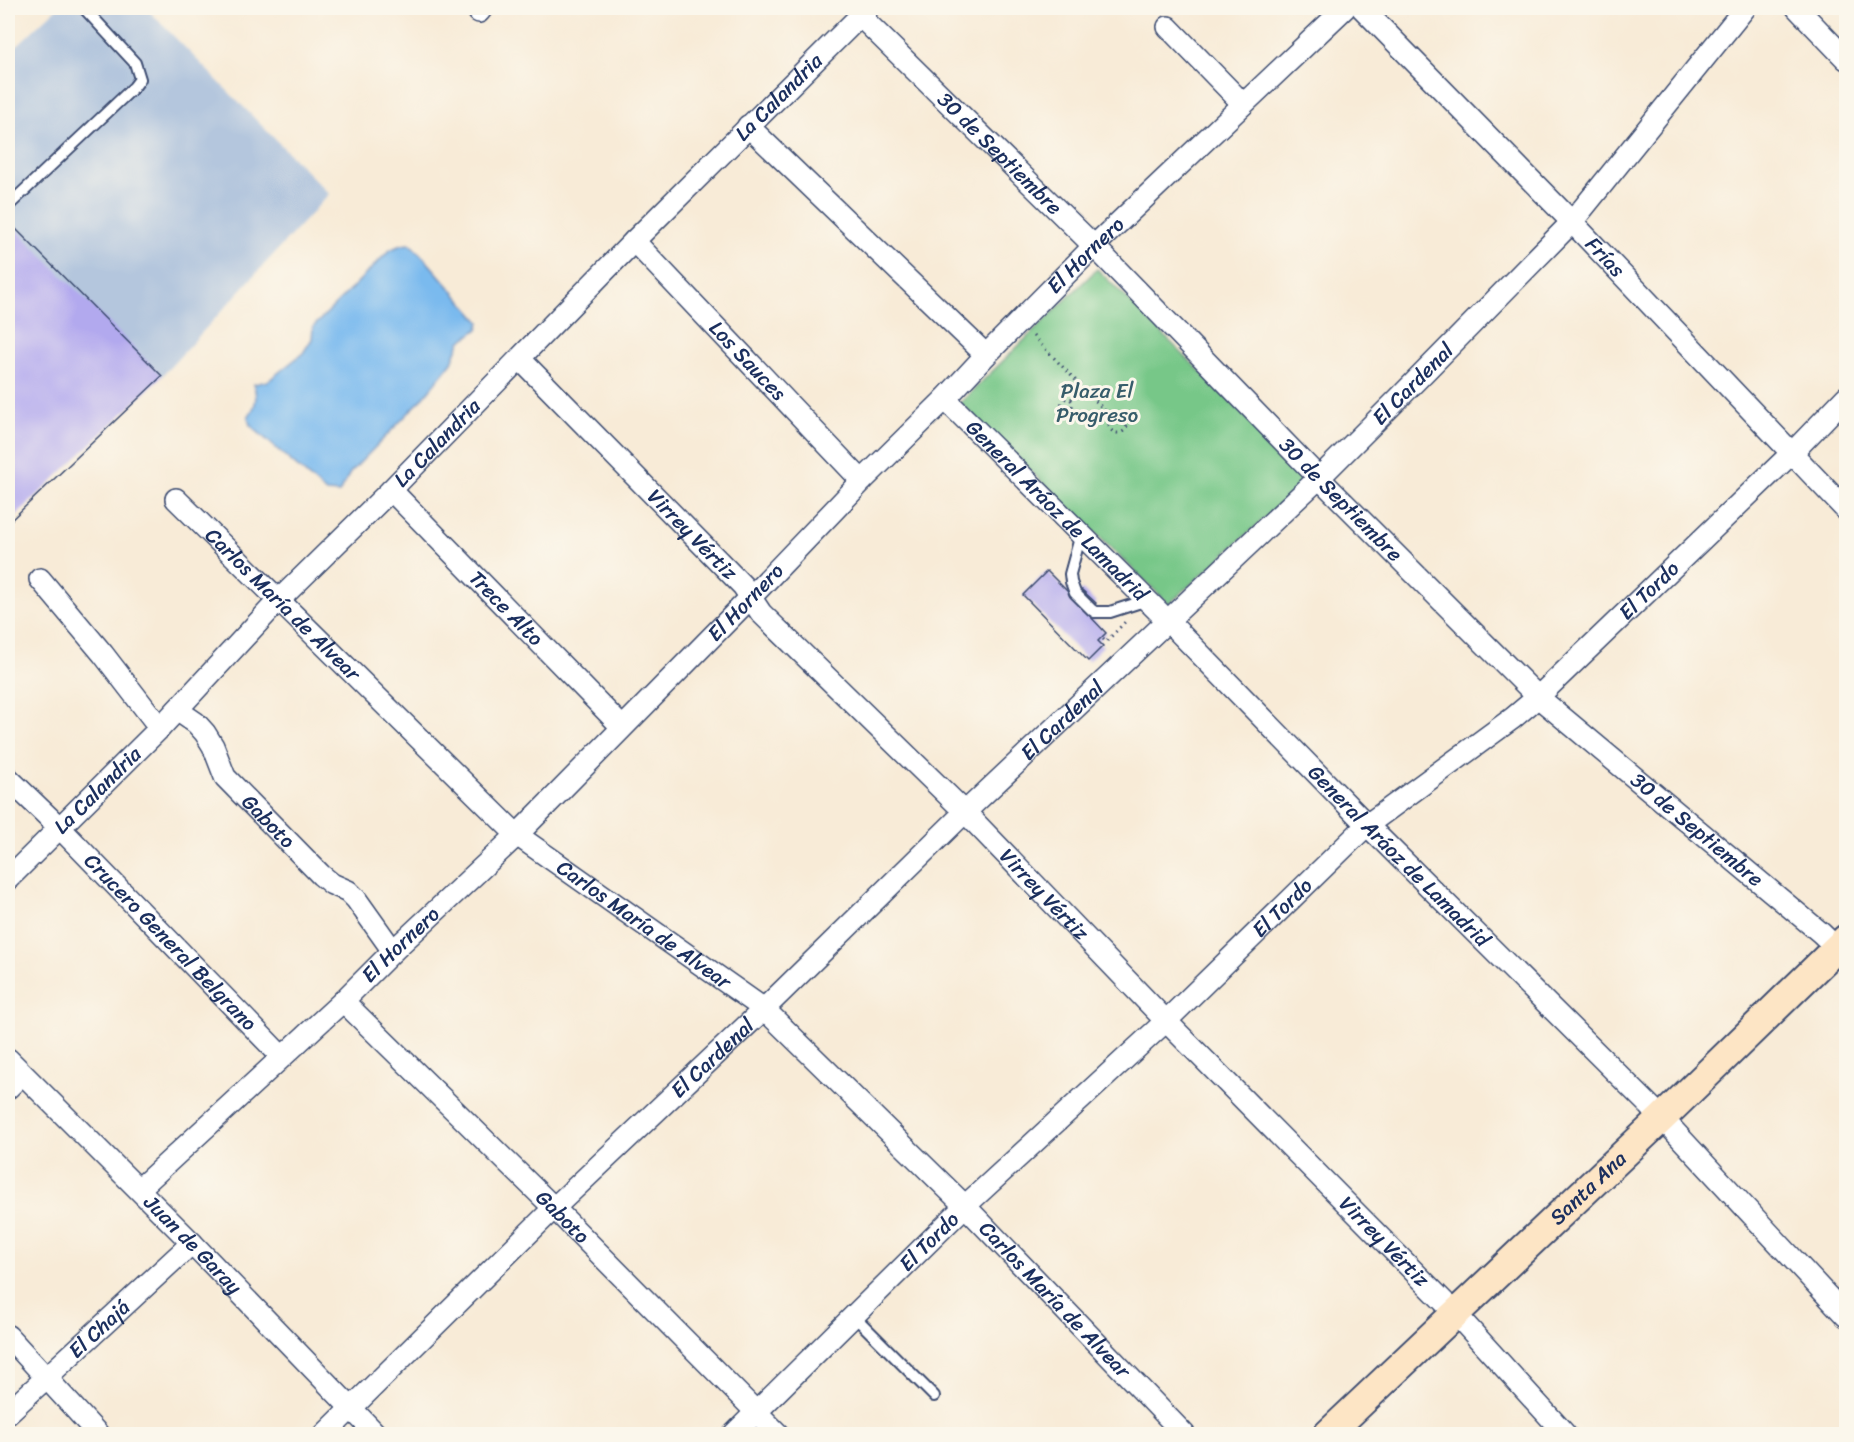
<svg xmlns="http://www.w3.org/2000/svg" width="1854" height="1442" viewBox="0 0 1854 1442" font-family="Sriracha,sans-serif">
<style>
.industrial{fill:#b4c6dd}
.green{fill:#77c788;stroke:#497b73;stroke-width:1.5}
.water{fill:#7abaee;stroke:#4a74a6;stroke-width:1.5}
.building{fill:#b2a9ee}
.lines{fill:none;stroke-linecap:round;stroke-linejoin:round}
.lane-casing{stroke:#3c4b70;stroke-width:14}
.street-casing{stroke:#3c4b70;stroke-width:24}
.secondary-casing{stroke:#3c4b70;stroke-width:32}
.path{stroke:#3c4b70;stroke-width:3;stroke-dasharray:1.5 4.5;stroke-linecap:butt}
.lane{stroke:#fff;stroke-width:10}
.street{stroke:#fff;stroke-width:21}
.secondary{stroke:#fde5c5;stroke-width:28}
.labels{text-anchor:middle;dominant-baseline:central;stroke-width:6;stroke-linejoin:round;paint-order:stroke}
.street-label{font-size:21px;fill:#1b2f5e;stroke:#fbf7ec}
.park-label{font-size:21px;fill:#375d6b;stroke:#fbf7ec}
</style>
<rect width="100%" height="100%" fill="#fbf7ec"/>
<filter id="ink" filterUnits="userSpaceOnUse"><feTurbulence type="fractalNoise" baseFrequency=".0167" numOctaves="2"/><feDisplacementMap in="SourceGraphic" scale="12" xChannelSelector="R" yChannelSelector="G"/><feConvolveMatrix kernelMatrix="1 2 1 2 8 2 1 2 1" color-interpolation-filters="sRGB"/></filter>
<filter id="wash" filterUnits="userSpaceOnUse"><feTurbulence type="fractalNoise" baseFrequency=".008" numOctaves="4" result="noise"/><feDisplacementMap in="SourceGraphic" scale="24" xChannelSelector="R" yChannelSelector="G"/><feGaussianBlur stdDeviation="1.35" result="paint"/><feColorMatrix in="noise" values="0 0 0 0 0 0 0 0 0 0 0 0 0 0 0 0 0 1.4 0 .05"/><feComposite in="paint" operator="in"/></filter>
<g filter="url(#wash)">
<rect width="100%" height="100%" fill="#f8ebd7"/>
<path class="industrial" d="M57,8H146L329,194L162,376L8,523V54Z"/>
<path class="green" d="M1097,269L1309,479L1169,604L960,403Z"/>
<path class="water" d="M410,244L425,259L480,322L478,329L460,342L452,362L423,398L350,473L339,493L326,492L250,425L248,417C257,405 257,398 254,384L268,381L303,353L312,339L313,327L390,250L401,245Z"/>
<g id="blocks">
<path class="building" d="M8,221L162,376L8,523Z
M1047,571L1074,598L1082,590L1096,603L1087,613L1106,633L1098,641L1103,646L1088,661L1023,595Z"/>
</g>
</g>
<g filter="url(#ink)">
<use href="#blocks" fill-opacity="0" stroke="#3c4b70" stroke-width="1.5"/>
<g class="lines">
<defs>
<path id="lane" d="M10,204L134,87L140,79L135,63L84,8
M1081,534L1070,574L1071,582L1075,593L1092,610L1095,612H1110L1147,600
M854,1316L934,1396"/>
<g id="street">
<path id="s1" d="M1362,8L1572,222L1846,510"/>
<path d="M1797,8L1846,59"/>
<path d="M479,12L482,8"/>
<path id="s2" d="M860,16L1094,246L1319,478L1538,697L1821,933L1846,957"/>
<path d="M1168,27L1243,104"/>
<path d="M748,126L986,355"/>
<path id="s3" d="M634,241L862,481"/>
<path id="s4" d="M520,359L743,586L761,613L965,812L1166,1021L1455,1313L1565,1434"/>
<path id="s5" d="M945,399L1168,621L1367,825L1662,1118L1846,1316"/>
<path id="s6" d="M391,490L622,727"/>
<path id="s7" d="M176,499L517,835L764,1009L965,1206L1184,1434"/>
<path d="M40,579L103,654L160,728"/>
<path id="s8" d="M177,710L196,723L205,733L213,746L225,777L321,875L332,884L348,891L356,899L393,951"/>
<path id="s9" d="M8,778L60,828L282,1057"/>
<path id="s10" d="M8,879L160,728L278,601L391,490L634,241L868,8"/>
<path id="s11" d="M343,1001L554,1208L778,1434"/>
<path id="s12" d="M8,1059L192,1243L376,1434"/>
<path d="M8,1088L22,1074"/>
<path id="s13" d="M139,1189L343,1001L393,951L517,835L750,598L862,481L945,399L986,355L1094,246L1345,8"/>
<path d="M8,1336L98,1434"/>
<path id="s14" d="M8,1413L192,1243"/>
<path id="s15" d="M325,1434L554,1208L764,1009L965,812L1319,478L1398,399L1572,222L1745,8"/>
<path id="s16" d="M734,1434L965,1206L1166,1021L1367,825L1513,718L1538,697L1792,453L1846,397"/>
</g>
<g id="secondary">
<path id="s17" d="M1328,1434L1662,1118L1846,939"/>
</g>
</defs>
<use href="#lane" class="lane-casing"/>
<use href="#street" class="street-casing"/>
<use href="#secondary" class="secondary-casing"/>
<path class="path" d="M1033,336L1111,417
M1061.5 404a5.5 5.5 0 1 1 11 0a5.5 5.5 0 1 1-11 0Z
M1071,399L1083,388
M1109 424a9 9 0 1 1 18 0a9 9 0 1 1-18 0Z
M1103,639L1106,642L1125,622"/>
<use href="#lane" class="lane"/>
<use href="#street" class="street"/>
<use href="#secondary" class="secondary"/>
</g>
</g>
<g class="labels">
<g class="street-label">
<text stroke="none"><textPath href="#s10" startOffset="1098">La Calandria</textPath></text>
<text stroke="none"><textPath href="#s2" startOffset="196">30 de Septiembre</textPath></text>
<text stroke="none"><textPath href="#s13" startOffset="1330">El Hornero</textPath></text>
<text stroke="none"><textPath href="#s1" startOffset="348">Frías</textPath></text>
<text stroke="none"><textPath href="#s3" startOffset="165">Los Sauces</textPath></text>
<text stroke="none"><textPath href="#s15" startOffset="1512">El Cardenal</textPath></text>
<text stroke="none"><textPath href="#s10" startOffset="612">La Calandria</textPath></text>
<text stroke="none"><textPath href="#s2" startOffset="682">30 de Septiembre</textPath></text>
<text stroke="none"><textPath href="#s5" startOffset="158">General Aráoz de Lamadrid</textPath></text>
<text stroke="none"><textPath href="#s4" startOffset="246">Virrey Vértiz</textPath></text>
<text stroke="none"><textPath href="#s16" startOffset="1246">El Tordo</textPath></text>
<text stroke="none"><textPath href="#s13" startOffset="844">El Hornero</textPath></text>
<text stroke="none"><textPath href="#s7" startOffset="150">Carlos María de Alvear</textPath></text>
<text stroke="none"><textPath href="#s6" startOffset="165">Trece Alto</textPath></text>
<text stroke="none"><textPath href="#s15" startOffset="1026">El Cardenal</textPath></text>
<text stroke="none"><textPath href="#s10" startOffset="126">La Calandria</textPath></text>
<text stroke="none"><textPath href="#s8" startOffset="147">Gaboto</textPath></text>
<text stroke="none"><textPath href="#s2" startOffset="1168">30 de Septiembre</textPath></text>
<text stroke="none"><textPath href="#s5" startOffset="644">General Aráoz de Lamadrid</textPath></text>
<text stroke="none"><textPath href="#s4" startOffset="750">Virrey Vértiz</textPath></text>
<text stroke="none"><textPath href="#s16" startOffset="760">El Tordo</textPath></text>
<text stroke="none"><textPath href="#s7" startOffset="634">Carlos María de Alvear</textPath></text>
<text stroke="none"><textPath href="#s9" startOffset="231">Crucero General Belgrano</textPath></text>
<text stroke="none"><textPath href="#s13" startOffset="358">El Hornero</textPath></text>
<text stroke="none"><textPath href="#s15" startOffset="540">El Cardenal</textPath></text>
<text stroke="none"><textPath href="#s17" startOffset="358">Santa Ana</textPath></text>
<text stroke="none"><textPath href="#s11" startOffset="308">Gaboto</textPath></text>
<text stroke="none"><textPath href="#s16" startOffset="274">El Tordo</textPath></text>
<text stroke="none"><textPath href="#s4" startOffset="1236">Virrey Vértiz</textPath></text>
<text stroke="none"><textPath href="#s12" startOffset="262">Juan de Garay</textPath></text>
<text stroke="none"><textPath href="#s7" startOffset="1192">Carlos María de Alvear</textPath></text>
<text stroke="none"><textPath href="#s14" startOffset="124">El Chajá</textPath></text>
</g>
<g class="park-label">
<text x="1097" y="391">Plaza El<tspan x="1097" dy="24">Progreso</tspan></text>
</g>
</g>
<rect width="1854" height="1442" fill="none" stroke="#fbf7ec" stroke-width="30"/>
</svg>
